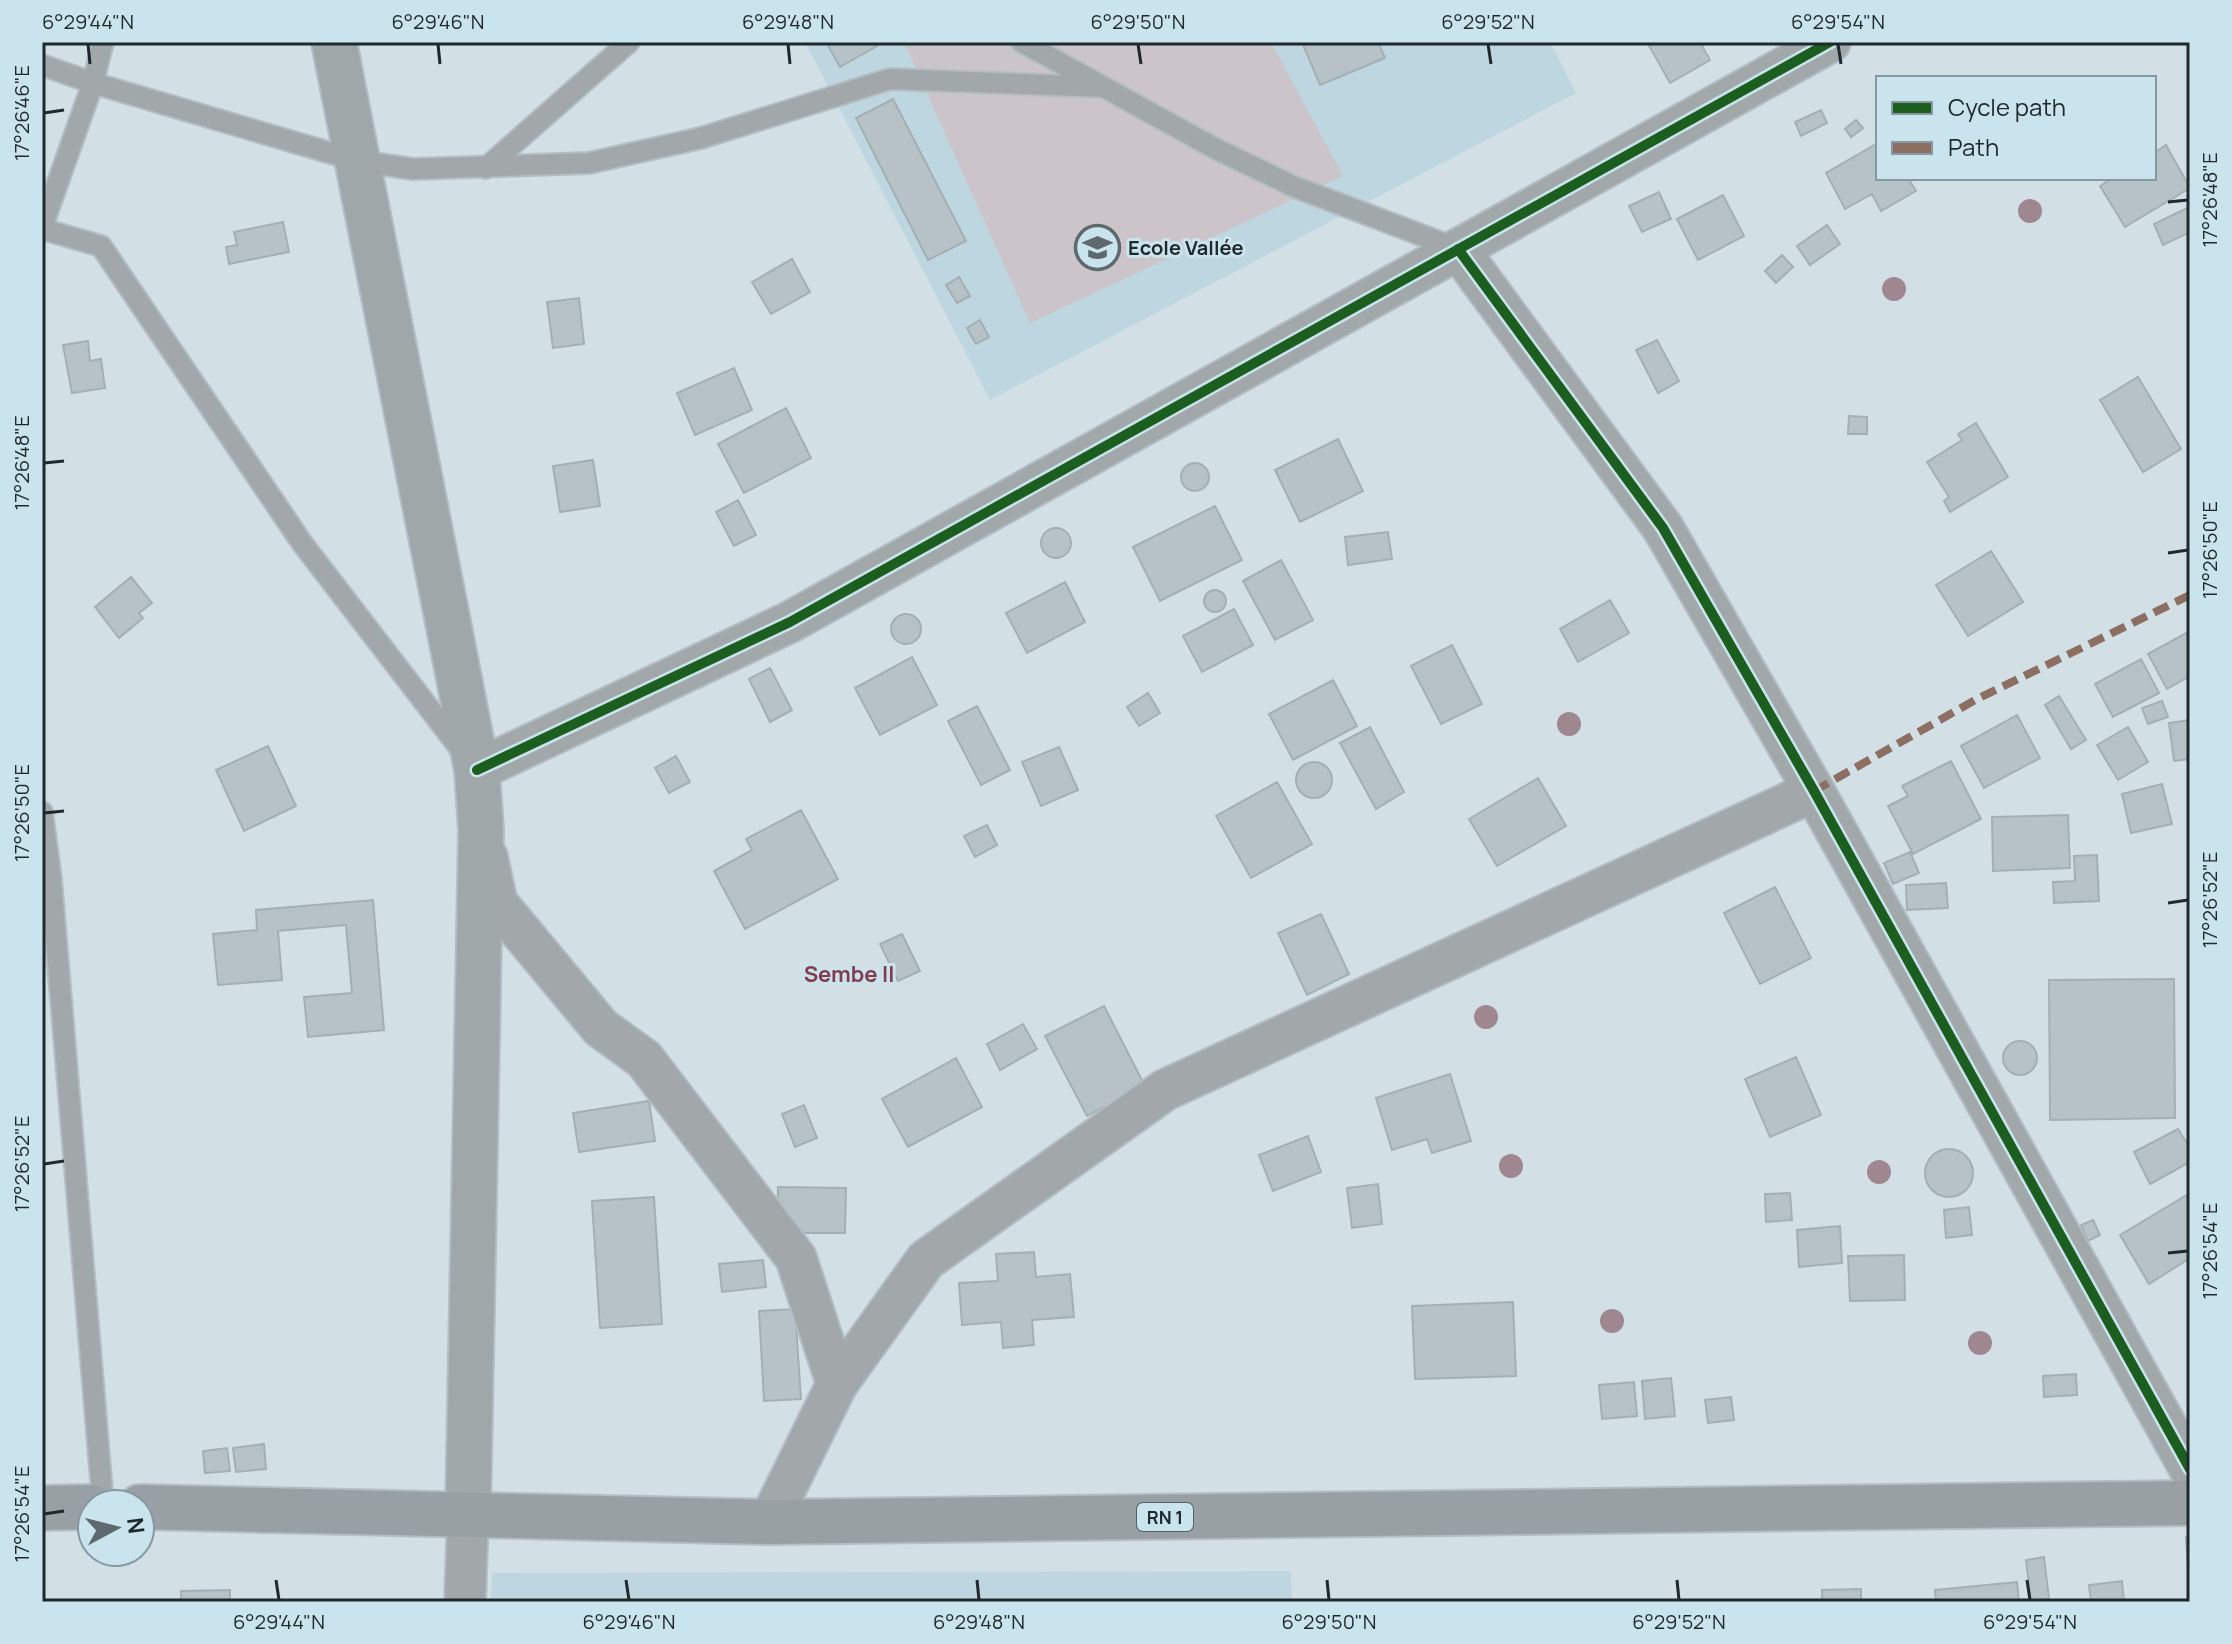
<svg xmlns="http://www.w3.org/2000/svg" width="2232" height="1644" viewBox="0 0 2232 1644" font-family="Manrope,sans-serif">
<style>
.built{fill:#bdd6df}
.green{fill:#cbc4c8}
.building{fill:#b7c2c6;stroke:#a4afb4;stroke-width:2}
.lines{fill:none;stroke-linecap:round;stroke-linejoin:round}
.lane-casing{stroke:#b3bec2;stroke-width:24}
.street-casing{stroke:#b3bec2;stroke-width:44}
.secondary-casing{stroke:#b3bec2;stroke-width:48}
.primary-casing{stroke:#b3bec2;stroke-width:48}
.lane{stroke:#a2a8aa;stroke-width:20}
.street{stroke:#a2a8aa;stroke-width:40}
.secondary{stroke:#a0a7a9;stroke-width:44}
.primary{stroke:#99a0a4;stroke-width:44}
.quiet{stroke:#8d6e63;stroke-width:8;stroke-dasharray:16 8;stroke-linecap:butt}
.cycleway-casing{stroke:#cae4ed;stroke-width:15}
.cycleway{stroke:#1b5e20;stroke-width:10}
.tree{fill:#9e878f}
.ticks{fill:none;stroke:#1f292c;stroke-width:3}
.labels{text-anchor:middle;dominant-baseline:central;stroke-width:6;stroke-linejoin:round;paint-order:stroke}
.shield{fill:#cae4ed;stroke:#526166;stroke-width:2}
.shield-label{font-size:18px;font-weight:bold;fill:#1f292c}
.poi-label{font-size:20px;font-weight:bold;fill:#1f292c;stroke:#cae4ed;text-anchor:start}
.neighbourhood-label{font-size:22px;font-weight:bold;fill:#843c4b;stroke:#cae4ed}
.neatline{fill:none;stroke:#1f292c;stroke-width:3}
.ticks-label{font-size:20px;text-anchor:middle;fill:#1f292c}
</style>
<rect width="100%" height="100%" fill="#d2e0e5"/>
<path class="built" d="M805,42H1550L1576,93L990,400Z
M1291,1571L1292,1602H491L492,1573Z"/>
<path class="green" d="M904,42H1271L1343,176L1030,323Z"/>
<path class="building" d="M826,42H874L877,46L840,67Z
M1302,42H1378L1385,58L1320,85Z
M1647,42H1700L1710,60L1670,83Z
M893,99L966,241L928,260L856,118Z
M1821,110L1827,123L1801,136L1795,122Z
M1856,120L1863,128L1851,137L1845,129Z
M1878,143V178H1908L1916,191L1881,211L1872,194L1845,209L1826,173Z
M2166,145L2190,188L2125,227L2100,186L2113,178H2154V153Z
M1659,192L1671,219L1642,232L1629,206Z
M1723,195L1744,236L1698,260L1677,219Z
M2189,207L2190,232L2163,245L2154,224Z
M283,222L289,252L229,264L226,247L237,245L234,232Z
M1827,225L1840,244L1810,265L1797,246Z
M1782,255L1793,267L1776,283L1765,271Z
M792,259L810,292L771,314L752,282Z
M959,277L970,296L957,303L946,285Z
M579,298L584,344L553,348L547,302Z
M980,320L989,337L976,344L967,328Z
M1657,340L1679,381L1658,393L1636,350Z
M88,341L90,361L101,359L105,388L72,393L63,345Z
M734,368L752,410L695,435L677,393Z
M2138,377L2181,449L2143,472L2100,400Z
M786,408L811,458L744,493L718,444Z
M1849,416L1867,417V434H1848Z
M1976,423L2008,477L1950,512L1944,501L1949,497L1927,462L1962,440L1958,434Z
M1338,439L1363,491L1300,522L1275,470Z
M593,460L600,506L560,512L553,466Z
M1181 477a14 14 0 1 1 28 0a14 14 0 1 1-28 0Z
M738,500L756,535L734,546L716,512Z
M1215,506L1242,560L1160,601L1133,547Z
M1041 543a15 15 0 1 1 30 0a15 15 0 1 1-30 0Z
M1388,532L1392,559L1348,565L1345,537Z
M1991,551L2023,602L1968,636L1936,585Z
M1281,560L1313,620L1275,640L1243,581Z
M131,577L152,603L139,613L143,618L119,638L95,607Z
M1065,582L1085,622L1027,653L1006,613Z
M1204 601a11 11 0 1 1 22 0a11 11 0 1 1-22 0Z
M1610,600L1629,633L1578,662L1560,629Z
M1234,609L1253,645L1202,672L1183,636Z
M891 629a15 15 0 1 1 30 0a15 15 0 1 1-30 0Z
M2186,633L2190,640V676L2167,689L2148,654Z
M1452,645L1482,704L1441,724L1411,666Z
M912,657L937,705L880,735L855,688Z
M2141,659L2159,693L2113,717L2095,684Z
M770,668L792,710L770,722L749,679Z
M1333,680L1357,726L1293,760L1269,714Z
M1148,693L1160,713L1139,726L1127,707Z
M2059,696L2086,740L2071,749L2045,705Z
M2162,701L2168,717L2148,724L2142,708Z
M977,706L1010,770L981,785L948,721Z
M2017,715L2040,758L1984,788L1961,746Z
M2190,720V759L2174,761L2169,723Z
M1370,727L1404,792L1376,809L1340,743Z
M2128,727L2148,762L2118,780L2097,745Z
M268,746L296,806L244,831L216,770Z
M1059,747L1078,790L1041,806L1022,762Z
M676,756L690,782L669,793L655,768Z
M1951,761L1981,819L1913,854L1888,806L1908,796L1902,786Z
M1296 780a18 18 0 1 1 36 0a18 18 0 1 1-36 0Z
M1538,778L1566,826L1497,866L1469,819Z
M1277,782L1312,844L1251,878L1216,816Z
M2162,784L2172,824L2131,833L2122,794Z
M801,810L838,879L745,929L714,871L752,850L746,839Z
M2068,815L2070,868L1993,871L1992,817Z
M987,825L997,845L975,857L964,836Z
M1910,852L1919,873L1893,884L1884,863Z
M2097,855L2099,901L2054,903L2053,882L2075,881L2074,856Z
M1946,883L1948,908L1907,910L1906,885Z
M1775,887L1811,958L1760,984L1724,913Z
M373,900L384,1030L308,1037L304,997L352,993L346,925L278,931L282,980L218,985L213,934L257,930L256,910Z
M1321,914L1349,974L1307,995L1278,933Z
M902,934L920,971L898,981L880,944Z
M2174,979L2175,1118L2050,1120L2049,980Z
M1104,1006L1145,1086L1087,1116L1045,1036Z
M1023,1024L1037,1049L1000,1070L987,1044Z
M2003 1058a17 17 0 1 1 34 0a17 17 0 1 1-34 0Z
M1796,1057L1821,1115L1770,1137L1745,1079Z
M956,1058L982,1107L908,1147L882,1099Z
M1450,1074L1471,1141L1432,1153L1427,1139L1392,1150L1376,1098Z
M649,1101L655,1141L579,1152L573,1113Z
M804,1105L817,1138L795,1147L782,1114Z
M2178,1129L2190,1148V1162L2150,1184L2134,1152Z
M1308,1136L1321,1172L1273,1191L1259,1155Z
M1925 1173a24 24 0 1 1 48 0a24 24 0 1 1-48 0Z
M1378,1184L1382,1224L1352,1228L1347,1188Z
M778,1187L846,1188L845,1233H777Z
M1790,1193L1792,1220L1766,1222L1765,1194Z
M2190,1193V1258L2149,1284L2120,1235Z
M654,1197L662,1324L600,1328L592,1201Z
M1969,1207L1972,1235L1946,1238L1944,1210Z
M2093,1220L2100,1235L2088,1241L2081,1225Z
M1840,1226L1842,1263L1799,1267L1797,1230Z
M1034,1252L1036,1277L1070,1274L1074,1317L1032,1320L1034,1345L1003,1348L1001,1322L962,1325L959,1283L998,1281L996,1254Z
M1904,1255L1905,1300L1850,1301L1848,1256Z
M763,1260L766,1287L722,1292L719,1264Z
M1513,1302L1516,1376L1415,1379L1412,1306Z
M795,1309L801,1399L764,1401L759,1311Z
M2076,1374L2077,1395L2044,1397L2043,1376Z
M1671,1378L1675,1416L1645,1419L1642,1381Z
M1634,1382L1637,1416L1602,1419L1599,1385Z
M1731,1397L1734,1420L1708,1423L1705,1400Z
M264,1444L266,1469L236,1472L233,1448Z
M227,1448L230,1471L205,1473L203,1451Z
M2186,1537H2190V1569H2188Z
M2044,1557L2049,1599L2031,1601L2026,1560Z
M2122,1581L2124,1602H2091L2089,1585Z
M2017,1582L2019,1602H1936L1935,1590Z
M1861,1589V1602H1822V1590Z
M230,1590V1602H181V1591Z"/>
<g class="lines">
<defs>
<path id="lane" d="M1022,42L1216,149L1295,187L1458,249
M42,65L93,83L358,161L413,169L589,163L701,138L890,79L1104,87
M486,168L629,42
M42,227L93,83L103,42
M42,229L101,246L302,543L462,751
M42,812L51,879L103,1504"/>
<path id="street" d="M1458,249L1663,528L1814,791L2190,1469
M477,770L790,622L1830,42
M487,857L497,903L601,1028L644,1059L796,1258L837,1384
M769,1522L837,1384L926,1260L1165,1090L1814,791
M465,1602L468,1514"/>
<path id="secondary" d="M334,42L477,770L481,830L468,1514"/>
<path id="primary" d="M140,1507L769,1522L2190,1503
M42,1508L92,1507"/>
</defs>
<use href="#lane" class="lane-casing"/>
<use href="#street" class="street-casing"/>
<use href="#secondary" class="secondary-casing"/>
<use href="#primary" class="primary-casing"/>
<use href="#lane" class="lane"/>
<use href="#street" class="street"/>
<use href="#secondary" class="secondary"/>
<use href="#primary" class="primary"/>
<path class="quiet" d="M1814,791L1977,699L2190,595"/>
<defs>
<path id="cycleway" d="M1458,249L1663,528L1814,791L2190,1469
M477,770L790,622L1830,42"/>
</defs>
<use href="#cycleway" class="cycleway-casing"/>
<use href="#cycleway" class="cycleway"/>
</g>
<g class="tree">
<circle cx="2030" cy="211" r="12"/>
<circle cx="1894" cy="289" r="12"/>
<circle cx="1569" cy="724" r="12"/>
<circle cx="1486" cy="1017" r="12"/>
<circle cx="1511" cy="1166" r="12"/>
<circle cx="1879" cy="1172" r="12"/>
<circle cx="1612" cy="1321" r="12"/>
<circle cx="1980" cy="1343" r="12"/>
</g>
<path class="ticks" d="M88,44L90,64M438,44L440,64M788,44L790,64M1138,44L1141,64M1488,44L1491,64M1838,44L1841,64M44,113L64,110M2168,202L2188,200M44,463L64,461M2168,553L2188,550M44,813L64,811M2168,903L2188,900M44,1164L64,1161M2168,1253L2188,1251M44,1514L64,1511M276,1580L279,1600M626,1580L629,1600M977,1580L979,1600M1327,1580L1329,1600M1677,1580L1679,1600M2027,1580L2030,1600"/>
<defs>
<symbol id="school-ring" viewBox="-11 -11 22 22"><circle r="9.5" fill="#cae4ed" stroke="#5e696d" stroke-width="1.5"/><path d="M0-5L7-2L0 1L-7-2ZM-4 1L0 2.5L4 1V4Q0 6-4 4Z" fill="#5e696d"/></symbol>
</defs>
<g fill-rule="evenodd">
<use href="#school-ring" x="1072" y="222" width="51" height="51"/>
</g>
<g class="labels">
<rect class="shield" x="1137" y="1503" width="56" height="28" rx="6"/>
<g class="shield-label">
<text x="1165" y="1517">RN 1</text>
</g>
<g class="poi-label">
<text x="1128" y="247">Ecole Vallée</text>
</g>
<g class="neighbourhood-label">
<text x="849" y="974">Sembe II</text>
</g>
</g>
<rect width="2232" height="1644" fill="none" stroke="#cae4ed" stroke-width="88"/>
<rect x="1876" y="76" width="280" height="104" fill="#cae4ed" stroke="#8699a0" stroke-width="2"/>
<rect x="1892" y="102" width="40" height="12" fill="#1b5e20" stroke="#8699a0" stroke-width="2"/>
<text x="1948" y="116" font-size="24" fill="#1f292c">Cycle path</text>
<rect x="1892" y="142" width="40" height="12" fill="#8d6e63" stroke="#8699a0" stroke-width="2"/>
<text x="1948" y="156" font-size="24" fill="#1f292c">Path</text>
<g transform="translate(116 1528) rotate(83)"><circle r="38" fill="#cae4ed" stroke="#8699a0" stroke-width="2"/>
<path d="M0-6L14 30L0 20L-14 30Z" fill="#5e696d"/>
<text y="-12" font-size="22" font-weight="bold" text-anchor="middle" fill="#1f292c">N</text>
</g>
<rect x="44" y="44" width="2144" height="1556" class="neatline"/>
<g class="ticks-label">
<text x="88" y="29">6°29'44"N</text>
<text x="438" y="29">6°29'46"N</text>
<text x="788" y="29">6°29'48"N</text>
<text x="1138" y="29">6°29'50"N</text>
<text x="1488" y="29">6°29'52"N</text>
<text x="1838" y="29">6°29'54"N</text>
<text transform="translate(22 113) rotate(-90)" y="7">17°26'46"E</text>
<text transform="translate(2210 200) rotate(-90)" y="7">17°26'48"E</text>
<text transform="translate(22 463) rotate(-90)" y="7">17°26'48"E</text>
<text transform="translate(2210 550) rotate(-90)" y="7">17°26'50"E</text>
<text transform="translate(22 813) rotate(-90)" y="7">17°26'50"E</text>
<text transform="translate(2210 900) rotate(-90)" y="7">17°26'52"E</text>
<text transform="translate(22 1164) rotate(-90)" y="7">17°26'52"E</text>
<text transform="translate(2210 1251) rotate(-90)" y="7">17°26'54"E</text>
<text transform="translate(22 1514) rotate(-90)" y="7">17°26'54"E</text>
<text x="279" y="1629">6°29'44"N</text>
<text x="629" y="1629">6°29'46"N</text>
<text x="979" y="1629">6°29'48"N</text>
<text x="1329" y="1629">6°29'50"N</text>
<text x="1679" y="1629">6°29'52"N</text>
<text x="2030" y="1629">6°29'54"N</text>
</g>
</svg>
